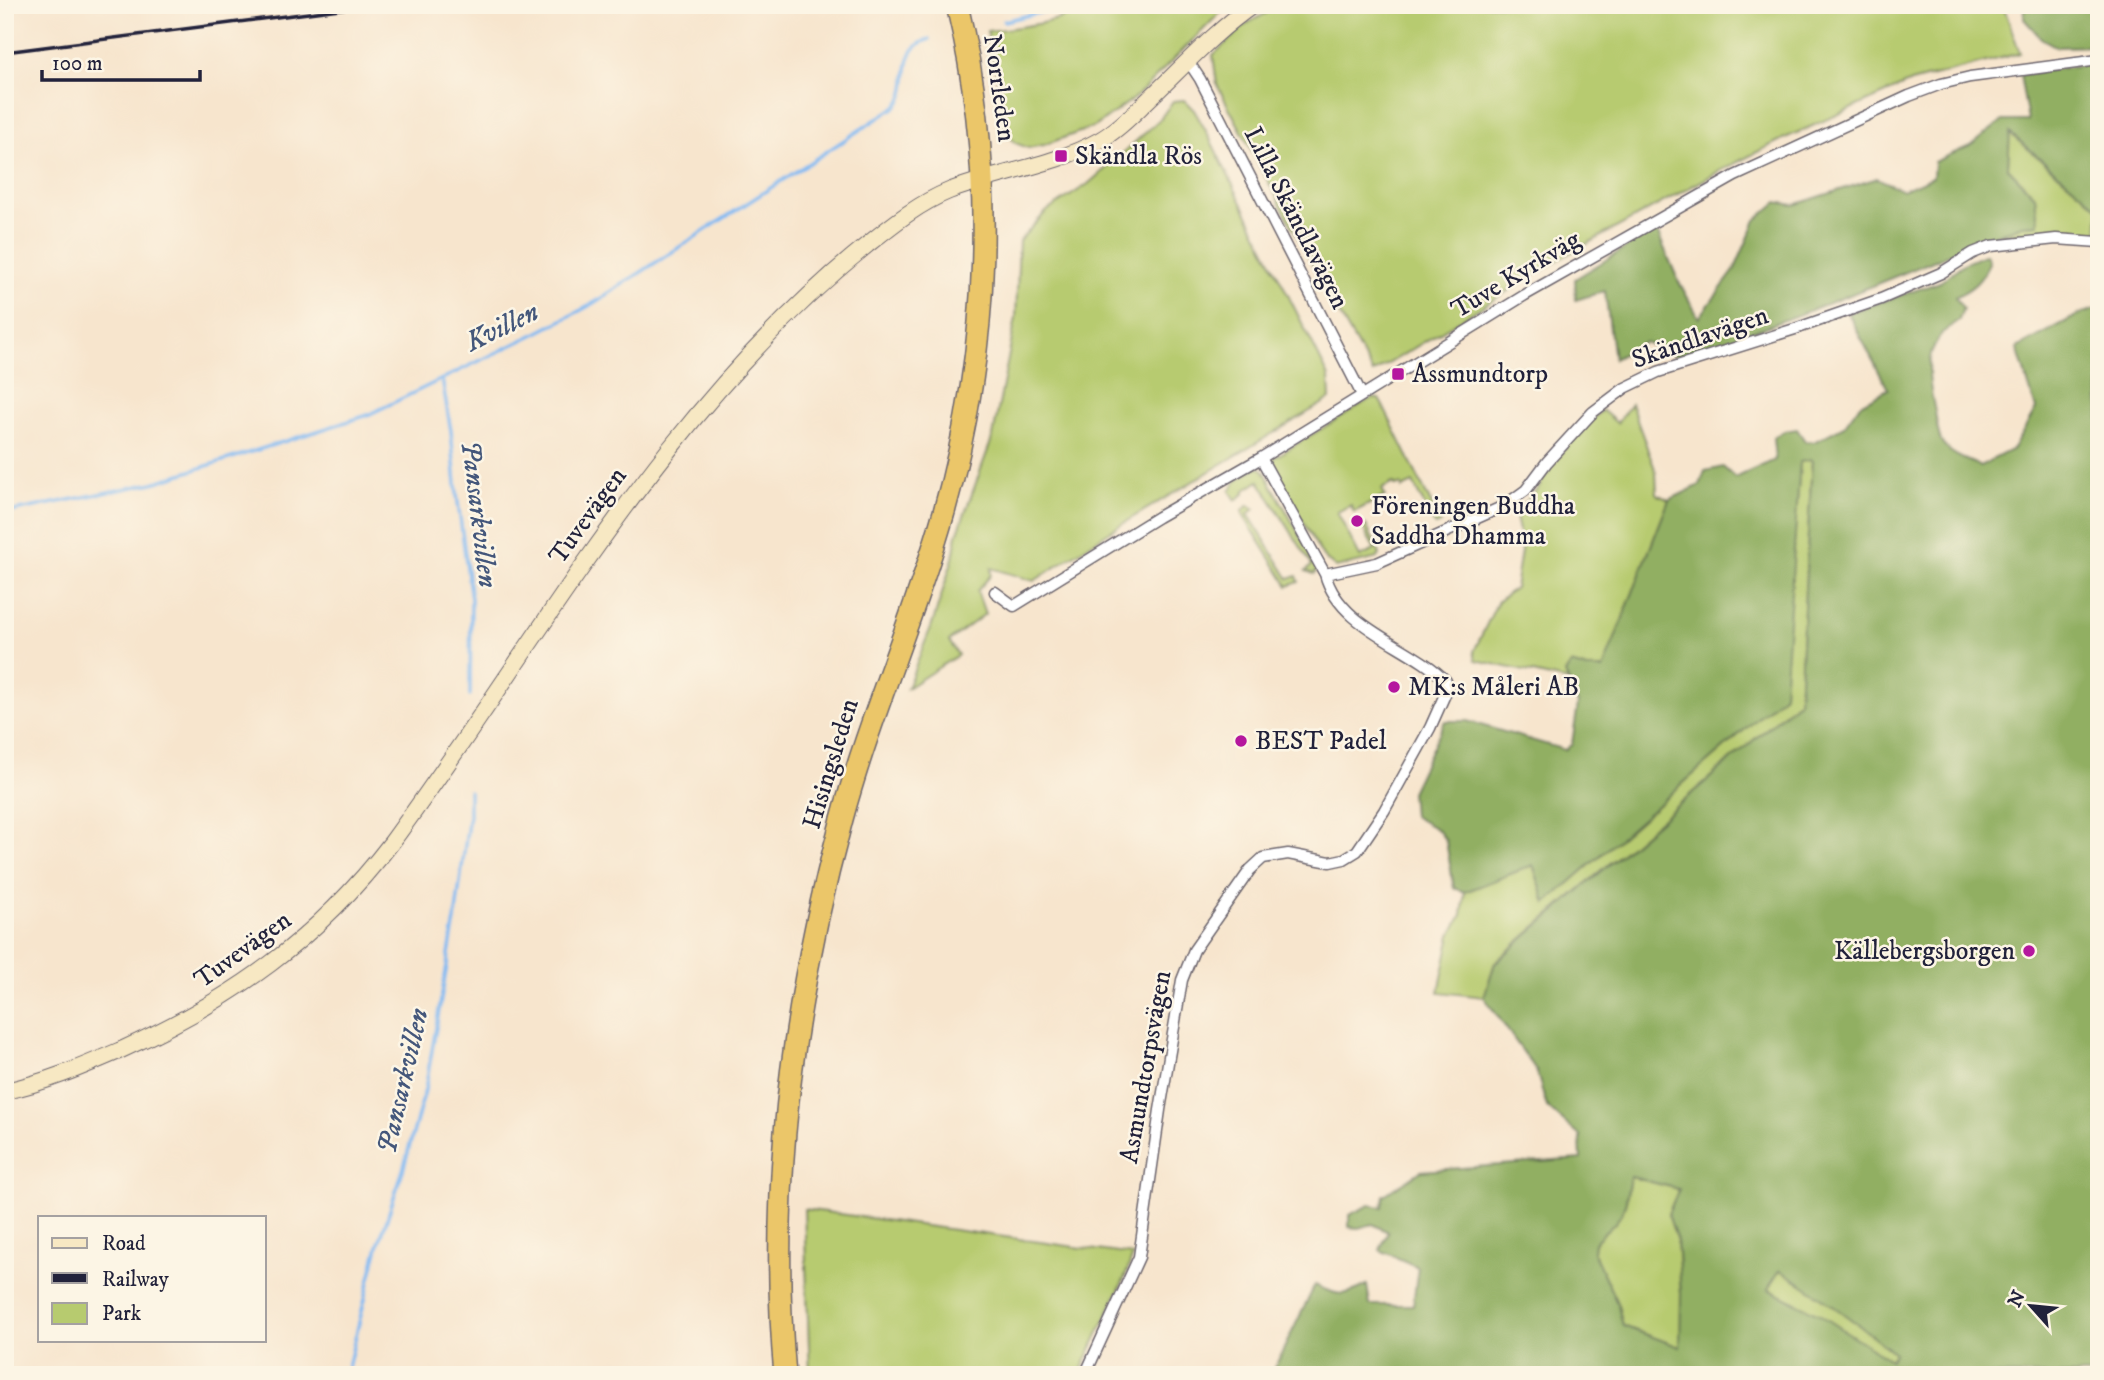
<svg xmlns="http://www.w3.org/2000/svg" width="2104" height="1380" viewBox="0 0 2104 1380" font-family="'IM FELL DW Pica',serif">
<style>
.green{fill:#b7cb6f;stroke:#6c7655;stroke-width:2}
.forest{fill:#91af62;stroke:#5a684e;stroke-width:2;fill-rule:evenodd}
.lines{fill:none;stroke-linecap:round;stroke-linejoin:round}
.stream{stroke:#82baf2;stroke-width:3.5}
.street-casing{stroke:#6d666e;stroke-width:13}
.secondary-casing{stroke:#6d666e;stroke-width:18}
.highway-casing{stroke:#6d666e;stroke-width:24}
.street{stroke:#fff;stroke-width:10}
.secondary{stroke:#f7e8c3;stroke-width:16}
.highway{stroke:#ebc669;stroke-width:21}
.rail{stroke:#22223b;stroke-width:3.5}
.poi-dot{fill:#b5179e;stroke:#fcf5e5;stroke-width:2.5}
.labels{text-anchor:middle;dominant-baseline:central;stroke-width:5;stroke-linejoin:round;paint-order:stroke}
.street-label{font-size:26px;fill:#22223b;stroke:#fcf5e5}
.poi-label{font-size:26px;fill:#22223b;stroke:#fcf5e5;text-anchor:start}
.water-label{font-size:28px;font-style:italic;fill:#44577b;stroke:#fcf5e5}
</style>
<rect width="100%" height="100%" fill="#fcf5e5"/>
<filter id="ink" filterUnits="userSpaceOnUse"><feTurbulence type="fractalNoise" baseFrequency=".0143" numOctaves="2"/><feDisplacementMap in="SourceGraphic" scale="14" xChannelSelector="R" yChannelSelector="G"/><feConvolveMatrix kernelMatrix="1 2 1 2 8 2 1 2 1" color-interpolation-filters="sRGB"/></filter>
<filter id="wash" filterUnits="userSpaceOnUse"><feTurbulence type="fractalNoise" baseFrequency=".00686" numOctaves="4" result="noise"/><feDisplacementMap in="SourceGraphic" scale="28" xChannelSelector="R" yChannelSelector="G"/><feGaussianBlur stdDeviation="1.57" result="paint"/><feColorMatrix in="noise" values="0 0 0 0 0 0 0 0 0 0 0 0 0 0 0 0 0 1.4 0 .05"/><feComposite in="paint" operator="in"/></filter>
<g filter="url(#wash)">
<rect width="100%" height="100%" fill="#f7e5cd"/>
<path class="green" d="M1092,5H1228L1137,96L1096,126L1044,145L1028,148L1015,143L1005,133L997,76L987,31C1023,27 1059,23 1092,5Z
M1281,5H2003L2020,53L1911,82L1783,139L1718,172L1570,253L1373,373L1334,305L1217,85L1213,55L1248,23Z
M1184,100L1194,110L1206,131L1329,377L1330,399L1112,530L1034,581L991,568V575L977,591L985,614L949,641L958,655L907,688L933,622L953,558L957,535L993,436L1016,318L1019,241L1047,211L1088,184L1119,157L1160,119L1173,101Z
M2009,133L2099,208L2097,235L2044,232L1996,235L2022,225L2038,224L2035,196L2008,168Z
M1372,398L1379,399L1383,406L1441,524L1435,526L1413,483L1402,488L1401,484L1396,486L1393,483L1382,489L1385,496L1354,512L1351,505L1337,512L1360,557L1375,550L1362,526L1366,525L1380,554L1378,558L1336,568L1323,557L1272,467V459Z
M1631,404L1656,472L1657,494L1669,500L1603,669H1586L1571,664L1565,673L1568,681L1476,660L1474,651L1498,601L1515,588L1522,545L1515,512L1539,487L1550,467L1581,430L1602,410L1617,423Z
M1812,459L1799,701L1495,962L1484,997L1439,992L1451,935L1462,915L1465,892L1533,865L1546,903L1783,696L1800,462Z
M1257,467L1263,469L1318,568L1314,574L1306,571L1312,565L1259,481L1245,490V493L1236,500L1230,491L1236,481Z
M1249,505L1255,509L1248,514L1289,579L1297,576L1299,582L1288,586L1243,515V510Z
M1631,1177L1679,1189L1668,1214L1677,1241L1681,1293V1348L1623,1326L1618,1305L1593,1252V1243C1605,1231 1621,1222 1625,1204C1628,1195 1627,1186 1631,1177Z
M804,1209L1133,1255L1125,1277L1079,1375H810Z
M1779,1269C1820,1294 1857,1323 1895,1353L1890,1360L1768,1289Z"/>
<path class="forest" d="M2024,5H2099V46L2057,47L2041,38L2024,19Z
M2099,62V208L2010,133L2008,168L2035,196L2038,224L2022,225C1907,270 1795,322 1675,356L1645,342L1614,359L1605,291L1576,300L1575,279L1656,229L1678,280L1699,318L1734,271L1756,220L1777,202L1794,205L1877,178L1903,190L1933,177L1934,162L1970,146L2002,121H2028L2020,75Z
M1986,254L1989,263C1982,281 1972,289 1955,297L1963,308L1959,320C1921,344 1927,373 1935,412C1937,421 1937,436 1943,444C1952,456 1967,460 1980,466L2013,449L2036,409L2017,348L2078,315L2099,308V1375H1271L1315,1285C1337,1296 1345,1297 1367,1285L1370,1305H1413L1418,1267L1380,1250L1388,1232L1373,1224L1358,1228L1349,1227V1215L1370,1205L1382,1207L1384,1195L1421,1171L1581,1159L1580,1136L1547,1107L1536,1070L1484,997L1495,963L1799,701L1812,460L1800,462L1784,695L1546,903L1533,865L1465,892L1454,888L1446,841L1438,830L1413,816L1411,792L1445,721H1467L1565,750L1572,744L1578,704L1565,673L1571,664L1587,669H1603L1669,500L1700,485L1705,471L1723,467L1735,478L1775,460L1773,437L1785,431L1797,429L1805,441L1814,442L1844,426L1860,404L1888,389L1848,313L1940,282L1963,264ZM1631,1177L1679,1189L1668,1214L1677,1241L1681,1293L1680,1347L1623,1326L1618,1305L1593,1252L1594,1243C1605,1231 1621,1222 1625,1204C1628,1195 1627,1186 1631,1177ZM1780,1270C1820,1295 1857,1323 1894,1353L1890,1360L1819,1314L1768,1289Z"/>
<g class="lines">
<path class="stream" d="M1004,21L1071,5
M442,379L451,431L457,495L471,599L470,695
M5,513L153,483L368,415L537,333L589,306L895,107C917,90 893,50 930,39
M346,1375L378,1246L403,1170L425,1090L455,920L469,815V791"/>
</g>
</g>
<g filter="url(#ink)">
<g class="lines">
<defs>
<path id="street" d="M1188,61L1200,79L1362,395
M1261,458L1325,574L1377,563L1504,506L1526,490L1547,462L1593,412L1625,388L1658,372L1795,329L1881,299L1941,273L1973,253L1991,246L2056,239L2099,242
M995,592L1014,606L1158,517L1261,458L1525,295L1735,176L1909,96L1941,84L1970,77L2099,60
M1085,1375L1139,1257L1160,1110L1182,980L1194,950L1250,870L1263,858L1288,854L1330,862L1344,859L1357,851L1384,811L1430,728L1447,690L1446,681C1410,644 1340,629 1325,574"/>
<path id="secondary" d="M5,1091C45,1083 84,1066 121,1050C233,999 317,940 392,842C543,636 665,408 867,245C892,225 919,203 949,191C998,172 1054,166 1100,140C1118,130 1133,114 1148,100C1182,68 1214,32 1253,5"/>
<path id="highway" d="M785,1375C768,1188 793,999 842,819C870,715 915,616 944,512C990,348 997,171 957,5"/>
</defs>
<use href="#street" class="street-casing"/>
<use href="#secondary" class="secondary-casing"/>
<use href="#highway" class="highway-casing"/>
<use href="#street" class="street"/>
<use href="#secondary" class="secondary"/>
<use href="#highway" class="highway"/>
<path class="rail" d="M5,52L371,5"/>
</g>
</g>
<g class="poi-dot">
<rect x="1054" y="149" width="14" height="14" rx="3.5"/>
<rect x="1391" y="367" width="14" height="14" rx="3.5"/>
<circle cx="1357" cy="521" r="7"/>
<circle cx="1394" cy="687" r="7"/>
<circle cx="1241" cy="741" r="7"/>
<circle cx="2029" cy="951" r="7"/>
</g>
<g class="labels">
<g class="street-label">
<text transform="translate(999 88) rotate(82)">Norrleden</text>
<text transform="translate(1296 218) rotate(63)">Lilla Skändlavägen</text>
<text transform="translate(1516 275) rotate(-31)">Tuve Kyrkväg</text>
<text transform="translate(1700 338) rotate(-19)">Skändlavägen</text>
<text transform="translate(588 516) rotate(-54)">Tuvevägen</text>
<text transform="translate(831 764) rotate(-73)">Hisingsleden</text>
<text transform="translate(243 950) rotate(-36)">Tuvevägen</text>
<text transform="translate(1146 1067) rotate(-80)">Asmundtorpsvägen</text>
</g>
<g class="poi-label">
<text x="1075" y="156">Skändla Rös</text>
<text x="1412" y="374">Assmundtorp</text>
<text x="1371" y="506">Föreningen Buddha<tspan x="1371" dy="30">Saddha Dhamma</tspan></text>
<text x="1408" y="687">MK:s Måleri AB</text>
<text x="1255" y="741">BEST Padel</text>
<text x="2015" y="951" text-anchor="end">Källebergsborgen</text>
</g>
<g class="water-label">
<text transform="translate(502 327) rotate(-26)">Kvillen</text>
<text transform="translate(479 514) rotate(83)">Pansarkvillen</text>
<text transform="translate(403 1081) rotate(-77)">Pansarkvillen</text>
</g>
</g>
<rect width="2104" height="1380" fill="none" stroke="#fcf5e5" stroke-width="28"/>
<rect x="38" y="1216" width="228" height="126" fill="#fcf5e5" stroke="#a5a1a1" stroke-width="2"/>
<rect x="52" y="1238" width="35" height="10" fill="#f7e8c3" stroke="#a5a1a1" stroke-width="2"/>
<text x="102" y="1250" font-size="21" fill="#22223b">Road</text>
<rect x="52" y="1273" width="35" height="10" fill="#22223b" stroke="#a5a1a1" stroke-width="2"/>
<text x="102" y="1286" font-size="21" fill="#22223b">Railway</text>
<rect x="52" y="1303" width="35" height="21" fill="#b7cb6f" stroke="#a5a1a1" stroke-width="2"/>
<text x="102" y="1320" font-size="21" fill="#22223b">Park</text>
<g transform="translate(2031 1306) rotate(297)" stroke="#fcf5e5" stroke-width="5" paint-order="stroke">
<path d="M0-5L12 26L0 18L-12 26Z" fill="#22223b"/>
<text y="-10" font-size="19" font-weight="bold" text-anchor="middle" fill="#22223b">N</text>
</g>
<path d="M42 70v10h158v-10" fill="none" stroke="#22223b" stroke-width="3.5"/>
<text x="52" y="70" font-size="21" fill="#22223b" stroke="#fcf5e5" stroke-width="5" paint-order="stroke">100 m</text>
</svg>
